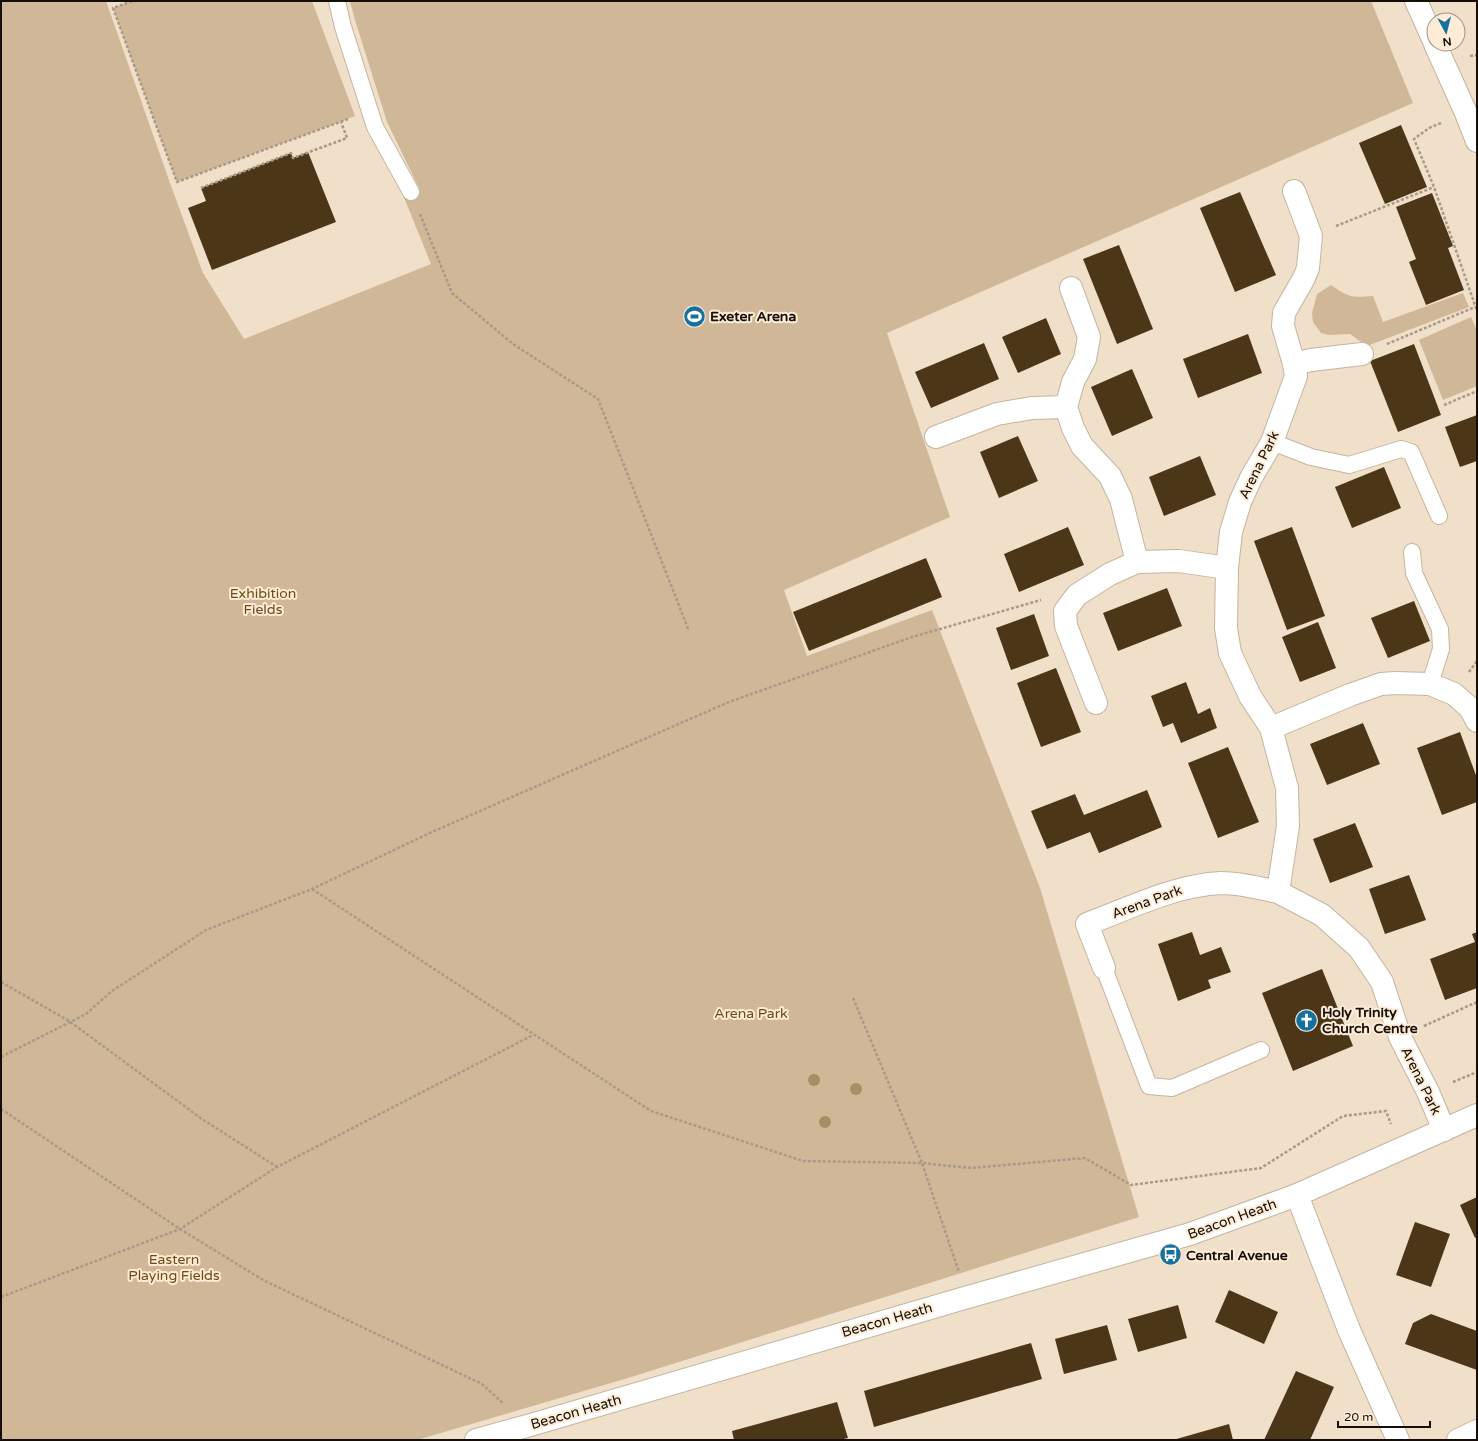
<svg xmlns="http://www.w3.org/2000/svg" width="1478" height="1441" viewBox="0 0 1478 1441" font-family="'Varela Round',sans-serif">
<style>
.green{fill:#d0b798}
.building{fill:#4b3618}
.lines{fill:none;stroke-linecap:round;stroke-linejoin:round}
.service-casing{stroke:#c5b49f;stroke-width:18}
.minor-casing{stroke:#c5b49f;stroke-width:24}
.tertiary-casing{stroke:#c5b49f;stroke-width:24}
.path{stroke:#a89a89;stroke-width:2.5;stroke-dasharray:3 2;stroke-linecap:butt}
.service{stroke:#fff;stroke-width:16}
.minor{stroke:#fff;stroke-width:22}
.tertiary{stroke:#fff;stroke-width:22}
.tree{fill:#a98e65}
.labels{text-anchor:middle;dominant-baseline:central;stroke-width:4;stroke-linejoin:round;paint-order:stroke}
.poi-label{font-size:14px;font-weight:bold;fill:#140e07;stroke:#feecd6;text-anchor:start}
.street-label{font-size:14px;fill:#140e07;stroke:#feecd6}
.park-label{font-size:14px;fill:#6f4b14;stroke:#feecd6}
</style>
<rect width="100%" height="100%" fill="#f0dfc9"/>
<path class="green" d="M1,1H106L170,183L203,273L244,339L431,264L403,195L419,188L387,122L355,20L350,1H1371L1413,103L887,333L950,517L784,590L807,656L932,610L1040,888L1139,1217L628,1378L417,1440H1Z
M132,1H312L355,116L177,182L113,8Z
M1331,285C1348,297 1352,298 1373,296L1383,322L1463,293L1469,307L1367,346L1350,334L1329,335L1321,333L1313,322L1312,313L1317,294Z
M1471,317L1477,331V386L1443,400L1419,340Z"/>
<path class="building" d="M1401,125L1427,187L1385,204L1359,143Z
M308,152L336,222L212,270L188,208L206,201L201,188L291,153L293,158Z
M1240,192L1276,275L1235,292L1200,208Z
M1432,193L1453,246L1448,248L1464,290L1426,305L1409,262L1416,259L1396,207Z
M1119,245L1153,329L1117,344L1083,259Z
M1046,318L1061,354L1018,373L1002,337Z
M1248,334L1262,373L1198,398L1183,359Z
M984,343L999,379L931,408L915,372Z
M1414,344L1441,415L1398,432L1370,361Z
M1132,369L1153,418L1112,436L1091,387Z
M1477,415V461L1460,467L1445,427Z
M1018,436L1038,481L999,498L980,452Z
M1200,456L1216,495L1164,516L1149,477Z
M1384,467L1401,508L1352,528L1335,487Z
M1068,527L1084,565L1019,592L1004,554Z
M1292,527L1325,616L1287,630L1254,541Z
M926,558L942,597L809,651L793,612Z
M1167,588L1182,626L1118,651L1103,613Z
M1414,601L1430,641L1388,658L1371,618Z
M1034,614L1049,656L1011,670L996,628Z
M1318,622L1336,668L1300,682L1282,637Z
M1056,668L1081,732L1041,747L1017,683Z
M1186,682L1198,714L1210,708L1217,728L1181,743L1173,723L1163,727L1151,696Z
M1363,723L1380,764L1327,785L1310,744Z
M1460,732L1477,778V802L1442,815L1417,748Z
M1228,747L1259,822L1218,838L1188,763Z
M1147,790L1162,827L1099,853L1090,832L1047,849L1031,811L1075,794L1084,815Z
M1355,823L1373,867L1330,883L1313,839Z
M1409,875L1426,920L1385,934L1369,889Z
M1192,932L1200,955L1221,947L1231,972L1208,980L1211,988L1178,1001L1158,944Z
M1477,932V988L1445,1000L1430,959L1475,942L1472,934Z
M1322,969L1353,1046L1293,1071L1262,993Z
M1477,1197V1237L1475,1238L1460,1205Z
M1415,1222L1450,1234L1431,1287L1396,1275Z
M1229,1290L1278,1312L1264,1344L1215,1322Z
M1178,1305L1187,1338L1138,1352L1128,1319Z
M1431,1314L1477,1331V1370L1405,1344L1413,1323Z
M1107,1325L1117,1360L1064,1374L1055,1339Z
M1031,1343L1042,1379L874,1427L864,1391Z
M1296,1371L1334,1387L1310,1440H1264Z
M837,1402L848,1438L839,1440H734L732,1431Z
M1229,1424L1233,1440H1173Z"/>
<g class="lines">
<defs>
<path id="service" d="M337,1L343,27L375,127L411,192
M1272,442L1311,457L1349,465L1401,449L1411,452L1439,516
M1412,552L1414,573L1440,629L1441,649L1430,684
M1104,968L1149,1086L1172,1088L1261,1050"/>
<path id="minor" d="M1416,1L1434,41
M1435,44L1466,113L1477,141
M1071,288L1089,337L1085,359L1073,382L1066,407L1073,428L1082,446L1110,476L1121,499L1137,562L1179,561L1227,568L1226,628L1230,653L1250,696L1271,728L1287,788L1288,826L1278,892L1322,915L1359,948L1382,982L1400,1037L1428,1092L1444,1130
M1294,364L1311,360L1362,354
M936,437L997,414L1032,408L1066,407
M1227,568L1231,532L1240,502L1251,478L1272,442L1296,376L1294,364L1283,326L1284,313L1304,278L1308,268L1311,236L1294,191
M1096,703L1066,626L1065,611L1077,595L1110,574L1137,562
M1271,728L1350,695L1381,684L1395,683L1430,684L1454,694L1470,708L1477,721
M1104,968L1087,924C1130,908 1175,885 1221,883C1240,883 1260,888 1278,892
M1297,1195L1349,1330L1398,1440
M1458,1440L1477,1431"/>
<path id="tertiary" d="M476,1440L527,1426L968,1297L1190,1234L1297,1195L1477,1115"/>
</defs>
<use href="#service" class="service-casing"/>
<use href="#minor" class="minor-casing"/>
<use href="#tertiary" class="tertiary-casing"/>
<path class="path" d="M132,1L113,8L177,182L348,119
M1470,56L1477,55
M1441,123L1429,128L1414,139L1434,187L1477,311
M201,188L291,153L293,158L347,138L341,122
M420,214L452,293L513,344L598,399L689,631
M1336,226L1434,187
M1387,344L1475,307
M1444,405L1477,391
M1469,672L1477,661
M312,889L651,1111L803,1161L922,1163L959,1272
M1,982L69,1021L202,1119L277,1167
M853,998L922,1163L971,1168L1085,1158L1131,1185L1261,1168L1343,1116L1386,1111L1391,1124
M1424,1026L1477,1002
M1,1057L86,1014L112,991L206,930L312,889L434,831L729,702L912,637L1041,600
M1453,1082L1477,1072
M1,1109L180,1229L263,1280L482,1384L504,1404
M1,1297L180,1229L277,1167L533,1035"/>
<use href="#service" class="service"/>
<use href="#minor" class="minor"/>
<use href="#tertiary" class="tertiary"/>
</g>
<g class="tree">
<circle cx="814" cy="1080" r="6"/>
<circle cx="856" cy="1089" r="6"/>
<circle cx="825" cy="1122" r="6"/>
</g>
<defs>
<symbol id="stadium-disc" viewBox="-11 -11 22 22"><circle r="9.5" fill="#15709f" stroke="#feecd6"/><path d="M0-5a6.5 5 0 1 0 0 10a6.5 5 0 1 0 0-10ZM-3.5-1.8h7v3.6h-7Z" fill="#fff"/></symbol>
<symbol id="church-disc" viewBox="-11 -11 22 22"><circle r="9.5" fill="#15709f" stroke="#feecd6"/><path d="M-1.2-6h2.4v3.5h3.3v2.4h-3.3V6h-2.4V-.1h-3.3v-2.4h3.3Z" fill="#fff"/></symbol>
<symbol id="bus-disc" viewBox="-11 -11 22 22"><circle r="9.5" fill="#15709f" stroke="#feecd6"/><path d="M-5-6H5V4H4V6H2V4H-2V6H-4V4H-5ZM-3.5-4V0h7V-4ZM-3.5 1.2v1.5H-2V1.2ZM2 1.2v1.5H3.5V1.2Z" fill="#fff"/></symbol>
</defs>
<g fill-rule="evenodd">
<use href="#stadium-disc" x="682" y="304" width="25" height="25"/>
<use href="#church-disc" x="1294" y="1008" width="25" height="25"/>
<use href="#bus-disc" x="1158" y="1242" width="25" height="25"/>
</g>
<g class="labels">
<g class="poi-label">
<text x="710" y="316">Exeter Arena</text>
<text x="1322" y="1012">Holy Trinity<tspan x="1322" dy="16">Church Centre</tspan></text>
<text x="1186" y="1255">Central Avenue</text>
</g>
<g class="street-label">
<text transform="translate(1259 465) rotate(-64)">Arena Park</text>
<text transform="translate(1147 902) rotate(-20)">Arena Park</text>
<text transform="translate(1421 1081) rotate(64)">Arena Park</text>
<text transform="translate(1232 1219) rotate(-20)">Beacon Heath</text>
<text transform="translate(887 1320) rotate(-16)">Beacon Heath</text>
<text transform="translate(576 1412) rotate(-16)">Beacon Heath</text>
</g>
<g class="park-label">
<text x="263" y="593">Exhibition<tspan x="263" dy="16">Fields</tspan></text>
<text x="751" y="1013">Arena Park</text>
<text x="174" y="1259">Eastern<tspan x="174" dy="16">Playing Fields</tspan></text>
</g>
</g>
<rect width="1478" height="1441" fill="none" stroke="#140e07" stroke-width="4"/>
<g transform="translate(1446 32) rotate(173)"><circle r="19" fill="#feecd6" stroke="#a09383"/>
<path d="M0-3L7 15L0 10L-7 15Z" fill="#15709f"/>
<text y="-6" font-size="11" font-weight="bold" text-anchor="middle" fill="#140e07">N</text>
</g>
<path d="M1338 1421v6h92v-6" fill="none" stroke="#140e07" stroke-width="2"/>
<text x="1344" y="1421" font-size="12" fill="#140e07" stroke="#feecd6" stroke-width="3" paint-order="stroke">20 m</text>
</svg>
